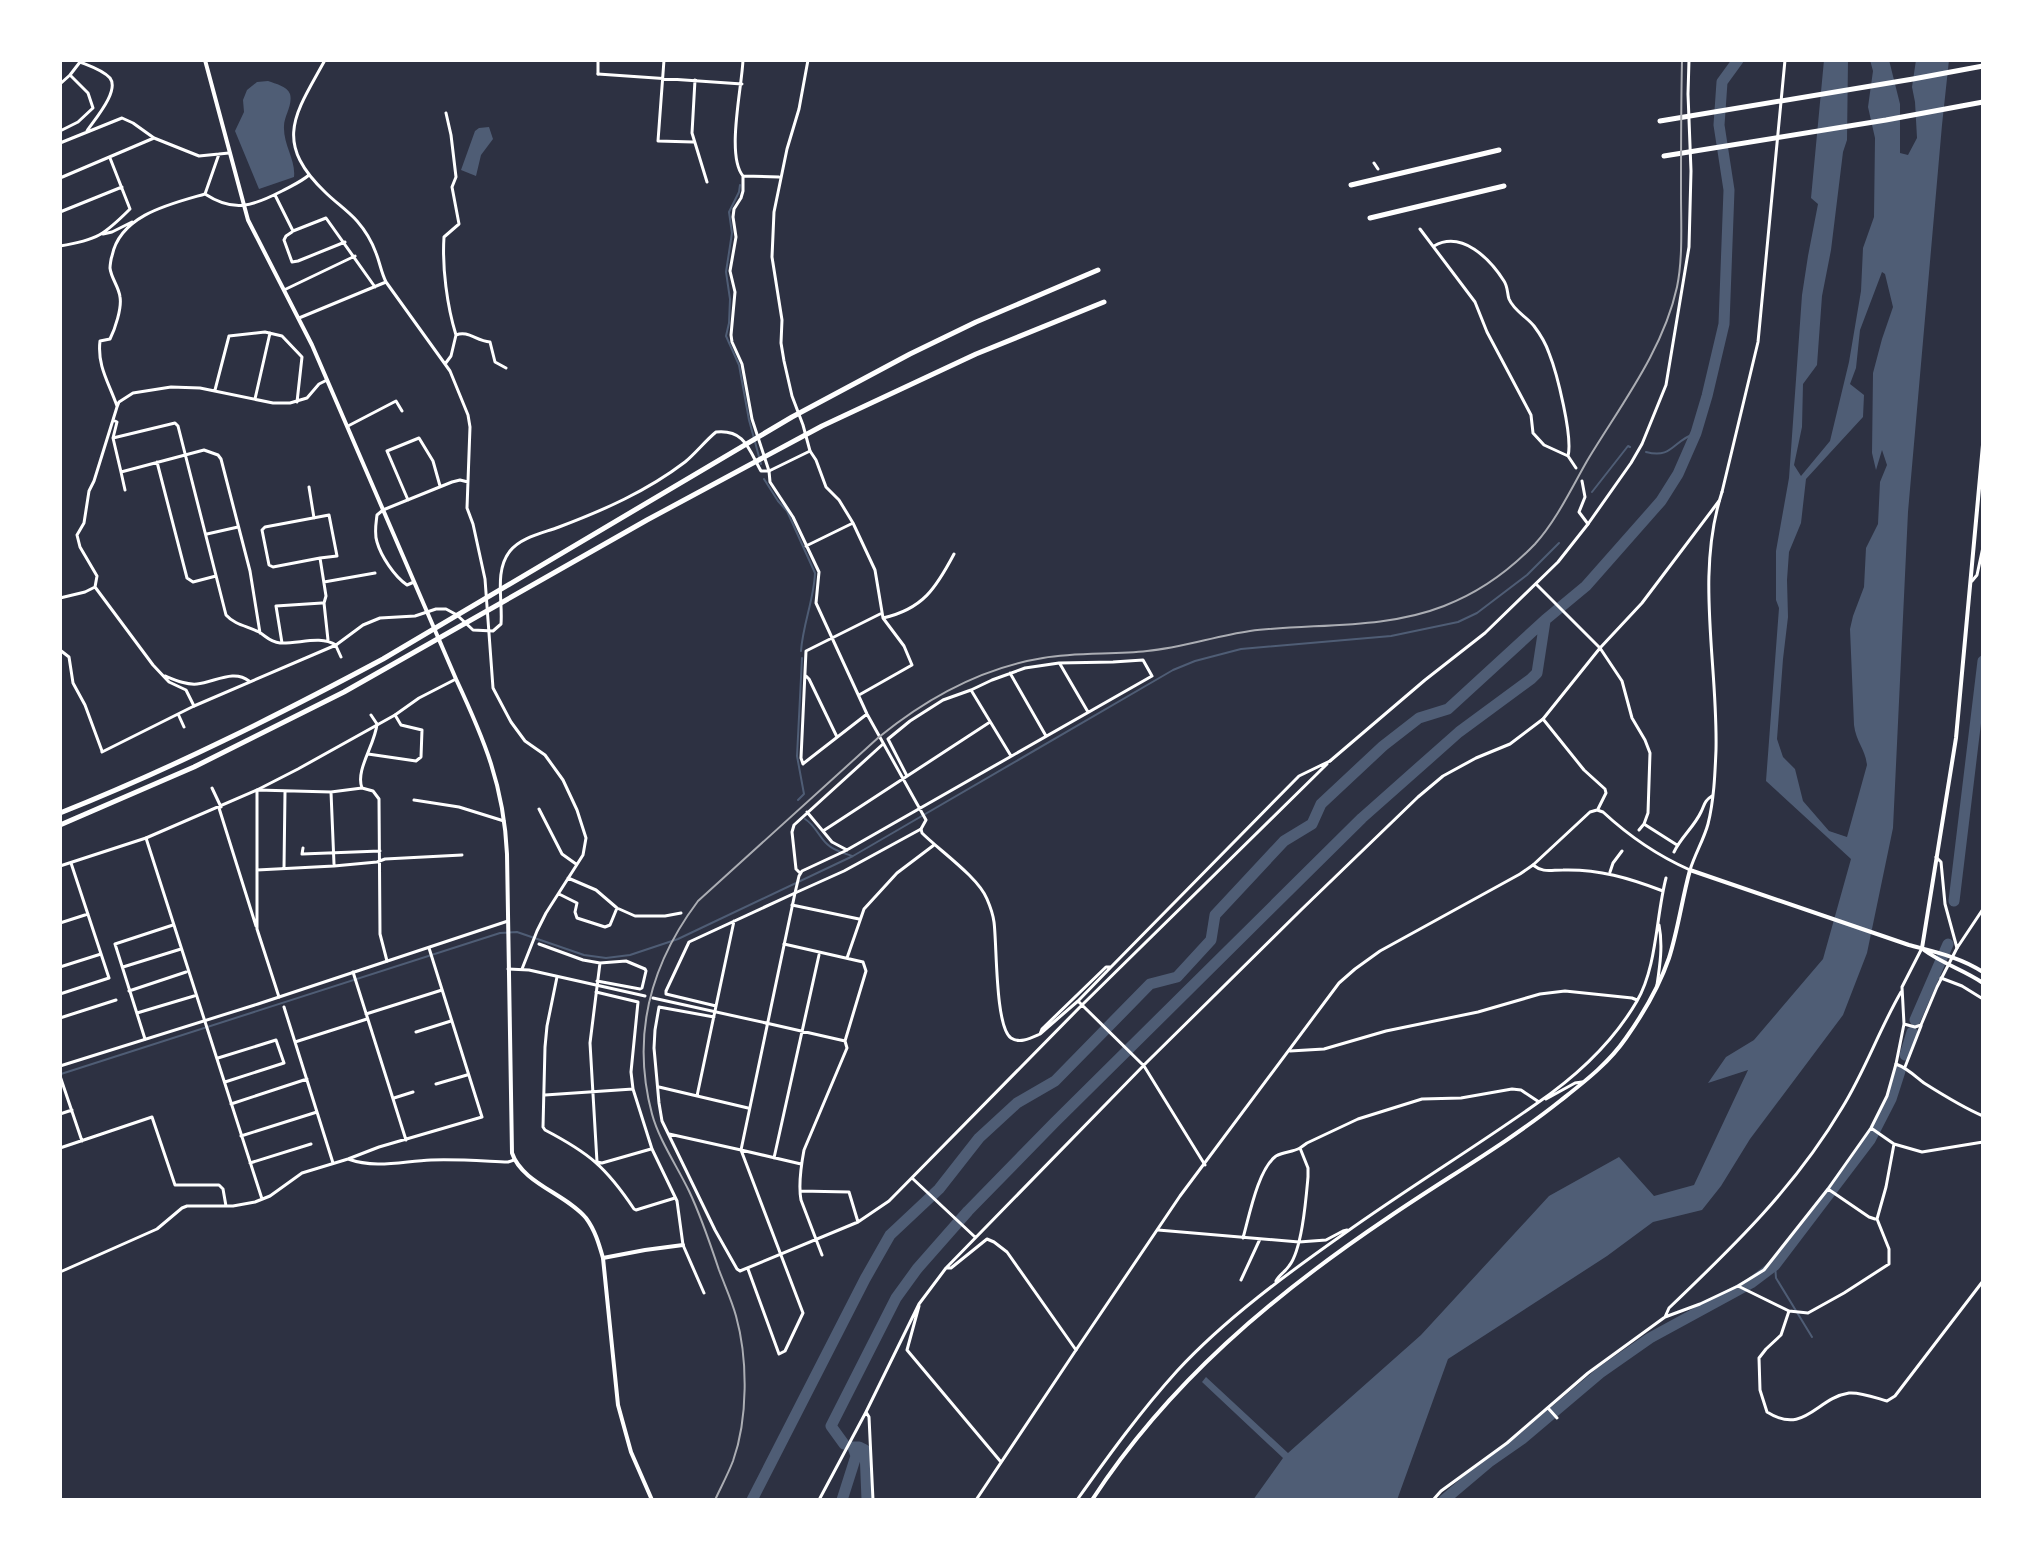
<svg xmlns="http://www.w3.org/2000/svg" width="2043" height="1560" viewBox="0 0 2043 1560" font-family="'Public Sans',sans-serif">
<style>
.water{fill:#4f5d75;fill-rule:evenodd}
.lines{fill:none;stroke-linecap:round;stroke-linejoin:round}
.stream{stroke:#4f5d75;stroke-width:2}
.river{stroke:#4f5d75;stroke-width:11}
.minor{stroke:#fff;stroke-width:3}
.tertiary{stroke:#fff;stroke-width:3}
.secondary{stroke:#fff;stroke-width:4}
.trunk{stroke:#fff;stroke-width:4}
.motorway{stroke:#fff;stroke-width:5}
.rail{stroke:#abadb3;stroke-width:2}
</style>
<rect width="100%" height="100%" fill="#2d3142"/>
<path class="water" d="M1824,60H1848L1847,140L1843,152L1831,250L1822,296L1817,365L1803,384L1802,427L1794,465L1801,476L1830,441L1849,362L1861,291L1863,248L1874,217L1875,138L1868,107L1873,71L1870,60H1889L1900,104V153L1908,155L1917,138L1915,102L1912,87L1916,60H1949L1942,125L1908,512L1893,828L1867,953L1843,1015L1750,1139L1721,1186L1702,1210L1653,1222L1607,1256L1448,1359L1397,1500H1253L1283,1458L1202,1382L1206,1377L1288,1453L1421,1335L1549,1196L1619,1157L1654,1196L1694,1185L1748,1070L1708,1083L1726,1057L1754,1040L1823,959L1851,859L1766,781L1779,608L1776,600V551L1789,478L1802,295L1808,256L1818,204L1811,198ZM1882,272L1885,274L1893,307L1882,339L1873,373L1872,453L1876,470L1882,450L1887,465L1880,482L1878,524L1866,548L1864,587L1853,616L1850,629L1854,725C1856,742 1865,748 1867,765L1847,837L1829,831L1803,801L1795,769L1783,757L1777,739L1783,659L1788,617L1787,580L1789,552L1801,523L1806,479L1863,417L1864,395L1850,384L1856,368L1860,330Z
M268,81C276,84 287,86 290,94C293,105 284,116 284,126C283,145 296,160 294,177L259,189L235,131L244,112L243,100L247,90L257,82Z
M489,127L493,139L481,155L476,176L461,170L475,131L479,128Z"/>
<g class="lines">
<path class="stream" d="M740,185L739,192L729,212L732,233L726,272L730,299L729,323L726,336L739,365L749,420L761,464
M1646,452C1673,459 1672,441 1696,433
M764,479L778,501L787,511L815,573C814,599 803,624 801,651
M1592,492L1628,446L1630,447
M798,800L804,794L797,756L802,658
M805,819C815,825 819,837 827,844C834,851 844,853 852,856
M61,1074L500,933L517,932L584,955L606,958L630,955L678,939L853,856L1173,670L1195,661L1241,649L1391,636L1458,622L1477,613L1527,575L1559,543
M1775,1265L1776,1278L1812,1337"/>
<path class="river" d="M1954,901L1983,661
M1915,1020L1948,944
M1905,1055L1912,1032
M844,1444L831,1426L896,1298L917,1269L968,1211L1055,1122L1362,818L1459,732L1531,679L1537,673L1545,621
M752,1500L865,1279L890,1235L939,1189L979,1138L1017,1103L1055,1081L1150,984L1177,977L1211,940L1215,915L1284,841L1312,824L1321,804L1383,746L1419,718L1448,709L1545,620L1586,586L1661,501L1678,474L1696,433L1707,396L1724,324L1729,190L1719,125L1722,82L1738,60
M842,1500L856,1456L853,1447H859L865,1450L867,1500
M1444,1500L1489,1462L1522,1439L1600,1373L1650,1338L1751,1283L1775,1265L1870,1140L1891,1099L1900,1071"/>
<path class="minor" d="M80,60V62C90,66 103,70 110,78C120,91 94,120 87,131
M325,60C296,113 272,141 325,192C335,202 347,210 357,221C364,229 372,242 376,253C380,263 381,272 386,282L450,371L468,415L470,427L467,508L473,524L485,579L493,688L511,722L525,741L545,755L563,780L577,810L586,838L583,855L546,913L537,931L522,969
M664,60L658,141L693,142
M743,60C742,87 726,156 743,176V191L741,198L734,209L733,217L736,237L730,271L735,292L731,335L732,342L742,364L752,419L769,471L770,482L793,517L819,572L816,603L867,714L926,820L921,829L922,833C940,851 978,877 987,899C990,906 993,914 994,922C997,944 995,1027 1011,1038C1020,1044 1031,1038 1040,1034L1042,1029L1106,967H1111L1299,776L1330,761
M808,60L799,109L787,149L774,212L772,257L782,320L781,343L784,361L792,396L803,425L810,451L816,460L826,487L839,500L853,523L875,570L883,618L904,646L912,665L859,695
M598,74L742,84
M70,75L80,62
M695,80L692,133L707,182
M60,84L70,75L88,93L93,108L78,122L60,131
M446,113L451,135L456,177L452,187L459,224L444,237C442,267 447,306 456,335
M60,143L122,118L133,123L154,138L199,156L229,153
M1374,163L1378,169
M743,176L779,177
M60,178L154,138
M205,194L219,154
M275,195L293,231L326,218L375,287
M60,212L122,187
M1420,229L1475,302L1487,332L1531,415L1533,433L1544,445L1568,456L1576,468
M292,232L286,236L284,240L292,262L298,261L345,242
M103,234L112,232L132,222
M60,246C97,240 104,235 130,209L110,158
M1434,246C1462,230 1490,259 1504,281C1508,287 1507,293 1509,299C1514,311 1526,316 1534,326C1540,334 1546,344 1549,353C1557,373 1573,437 1568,456
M284,290L355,256
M299,318L386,282
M445,364L451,356L456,335C468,330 476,341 490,342L495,362L506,368
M215,390L229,336L265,332L282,336L302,357L297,402
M255,399L270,333
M117,406C109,383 97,366 100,341L110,339C115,329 122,308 120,297C119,287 111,278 110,268C110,266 111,258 112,256C120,215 170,204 205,194C234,213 253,206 282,191C291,186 301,182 309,175
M113,420L117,422L113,438L121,472L204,450L218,455L221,459L250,571L260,633
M348,426L396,401L402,411
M113,438L175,423L178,426L226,615C235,625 247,626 259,632C267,637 270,642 280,643C299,644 320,635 336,645
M157,462L187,578L193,582L216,576
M121,472L125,490
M1582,481L1585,497L1579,512L1588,524
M309,487L314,518
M1722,492L1758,342L1785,60
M408,500L387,451L419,438L433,461L440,486
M207,534L238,527
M806,546L853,523
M320,558L273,567L269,565L262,530L265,527L329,515L337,556L320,558L326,596L324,603L328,640
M1972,581L1977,575L1983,547
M324,582L375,573
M414,582L407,585C394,576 381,556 377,542C374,533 376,524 377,515L383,510L452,482L460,480L468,482
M1536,584L1600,648L1622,681L1632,718L1645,740L1650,753L1648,813L1644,824L1639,830
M95,587L97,576L80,547L77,535L84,523L89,491L94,481L117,407L119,402L133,393L171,387L200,388L273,403H290L307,398L319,384L327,380
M60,598L85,592L95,587L153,665L169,682L186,690L194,706
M883,618C923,609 936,588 954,554
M282,643L276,606L322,603
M60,650L69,657L73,683L85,705L102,751
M1060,664L1088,712
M1010,673L1046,736
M165,676C175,680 186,685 197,684C215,682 234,669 249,681
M806,676L809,679L837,737
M971,690L1011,756
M377,724C375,745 355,770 362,788L373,791L379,799L380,934L387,961
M368,754L416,761L421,757L422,730L401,725L395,715
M804,763L867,714
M803,764L801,758L806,651L880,614
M331,792L334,864
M414,800L459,807L504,821
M219,808L256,926
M539,809L562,854L576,864
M807,812L832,842L847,850
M1644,824L1677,845
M823,831L990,722
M146,838L262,1199
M303,848L302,854L380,851
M1674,852C1681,837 1694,827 1701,812C1705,804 1704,801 1712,796
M1936,857L1941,862L1945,904L1957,948
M1533,865C1543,873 1550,870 1563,870C1599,869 1629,878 1663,891
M284,868L285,792
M257,870L334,866L377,862L385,859L462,855
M1610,872L1613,863L1622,851
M800,873L796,869L792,832L794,825L883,744
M568,878L596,890L617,908L635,916H665L681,913
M559,894L577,903L575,912L577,918L605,927L610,925L617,908
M792,905L859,919
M60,923L88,914
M539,944L583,960L600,963L626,961L645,969L646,971L642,988L640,989L597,981
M784,944L863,962L866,971L845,1041L847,1048L804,1150C801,1166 798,1184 801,1200L822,1255
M1957,948L1983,909
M847,958L864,909L897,873L934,845
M600,963L590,1043L597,1162L602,1163L651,1149
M60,967L101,954
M123,967L181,949
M353,972L406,1140
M557,977L547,1026L545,1047L543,1127L545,1130C589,1153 606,1167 634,1209L636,1210L675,1198
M1941,978L1962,986L1983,999
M1657,985C1660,965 1663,945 1659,925
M129,991L186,972
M596,992L638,1002L631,1072L633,1089L652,1149L677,1201L683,1245L704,1293
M60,994L109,978L71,863
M279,997L257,929V790L331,792L362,788
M1078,1001L1111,967
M716,1006L666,994V991L689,942L795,893L799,876L802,871L845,851L1152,676L1143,660L1113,662L1059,663L1025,668L992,680L971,690L943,700L910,721L888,739L907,776
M284,1007L333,1163
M137,1013L194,996
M366,1014L442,990
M714,1017L659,1007L655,1030L654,1048L659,1103L662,1121L715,1230L737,1269L740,1271L858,1222L889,1201L1082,1005L1144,1066L1205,1165
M60,1018L116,1000
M766,1023L845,1041
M416,1032L451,1021
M1040,1034L1078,1001L1082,1005L1327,764
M145,1039L115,944L173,925
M295,1042L367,1019
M1290,1051L1324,1049L1386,1031L1478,1012L1540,994L1565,991L1632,998L1637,1000
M218,1058L276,1040L284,1063L225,1082
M1905,1067L1921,1026
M60,1076L82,1141
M436,1084L467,1075
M659,1087L748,1108
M545,1095L633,1089
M697,1096L734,921
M394,1098L413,1092
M1546,1099L1575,1083L1582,1082
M231,1104L307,1079
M60,1114L72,1110
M1871,1128L1894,1144L1922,1152L1983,1142
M669,1134L741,1150L803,1313L785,1351L779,1354L748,1269
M241,1136L317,1112
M60,1148L152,1117L175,1185H219L223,1189L226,1206
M741,1150L801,1164
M774,1158L819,955
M348,1159C376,1169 403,1161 431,1160C457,1159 483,1161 508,1162L514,1160
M250,1163L311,1144
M912,1178L975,1237
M1828,1189L1869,1217L1875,1219
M800,1191L849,1192L858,1222
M1158,1230L1299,1242L1326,1240L1343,1231L1347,1230
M1243,1238C1249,1217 1258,1169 1276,1156C1283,1152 1293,1152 1300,1148
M946,1268H951L987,1239L994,1242L1007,1252L1076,1350L976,1500
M60,1272L157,1229L182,1208L187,1206H233L255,1202L270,1196L302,1173L348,1159L379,1147L482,1117L429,948
M1241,1280L1260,1239
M1276,1281C1279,1275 1285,1272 1289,1266C1302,1250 1306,1199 1308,1177V1168L1300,1148L1307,1143L1358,1119L1422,1099L1461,1098L1512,1089L1521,1090L1539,1102
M1738,1286L1789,1311L1808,1313L1844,1293L1889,1264V1249L1877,1219L1886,1187L1894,1144
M919,1306L907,1350L1001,1462
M1789,1311L1781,1335L1766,1349L1759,1358L1760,1390L1767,1412C1805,1436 1816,1398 1849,1393C1861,1392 1876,1398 1887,1401L1895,1396L1983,1281
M1665,1317L1700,1304L1738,1286L1764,1270L1828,1189L1871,1128L1887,1096L1896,1064C1907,1068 1915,1076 1924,1083C1943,1095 1962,1107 1983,1116
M1548,1408L1557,1418
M866,1412L869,1417L873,1500
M819,1500L866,1412L919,1304L946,1268L1146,1063L1301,910L1418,797L1443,776L1476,758L1510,744L1543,719L1600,648L1642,603L1719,501
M1077,1500C1109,1455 1140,1412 1177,1371C1225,1319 1288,1273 1345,1233C1408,1188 1474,1148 1536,1104C1577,1076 1612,1044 1637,1001C1657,967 1656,916 1666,878
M1433,1500L1441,1491L1507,1443L1588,1373L1665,1317L1669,1308C1735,1245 1795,1187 1842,1108C1865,1071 1879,1030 1901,992"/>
<path class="tertiary" d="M598,74V60
M336,646L341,657
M371,715L377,724
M179,716L184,727
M1543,719L1584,770L1605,789L1606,793L1598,809
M102,752L194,706L336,645L363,625L380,618L415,616L436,609H446L457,615L473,630L493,631L501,624C503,601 494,571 510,551C521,537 543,533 559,527C604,510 647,491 685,462C696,453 705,441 716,432C745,429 749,450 761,471H769L810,451
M1330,761L1425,680L1485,633L1558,562L1588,524L1631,463L1642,444L1666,385L1689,247L1691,171L1688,94L1689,60
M212,788L221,807
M60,866L146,838L257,790L298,769L395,715L419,698L456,679
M508,969L529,970L645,996
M653,998L766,1023
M1904,1024L1915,1027L1921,1025L1937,987L1957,948
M1896,1064L1904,1024L1902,987L1922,948
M60,1066L258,1004L508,921
M741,1150L795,893L844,871L921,829
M1076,1350L1180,1196L1339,983L1355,969L1380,951L1520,874L1533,865L1590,812L1597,810L1603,812C1630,837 1656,855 1690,870C1695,854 1704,839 1708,824C1714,800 1715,774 1716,750C1718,664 1695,575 1722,492"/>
<path class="secondary" d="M1922,948L1956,738L1983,445
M1924,950C1943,964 1964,970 1983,983
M603,1258L645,1250L683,1245
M1092,1500C1169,1382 1273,1295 1389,1217C1446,1178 1506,1144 1560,1101C1584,1082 1608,1064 1626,1038C1643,1014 1659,987 1669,958C1678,930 1682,899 1690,870L1909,945C1935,952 1960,957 1983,972"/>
<path class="trunk" d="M205,60L248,220L312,345L456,679C484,739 504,786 507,854L512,1153C522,1183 566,1194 586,1218C595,1230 599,1244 603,1258L618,1405L631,1452L652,1500"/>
<path class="motorway" d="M1660,121L1913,79L1983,66
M1664,156L1886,120L1983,102
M1351,185L1499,150
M1370,218L1504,186
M60,813C171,769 278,715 383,659L792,417L910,354L976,322L1098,270
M60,825L194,767L344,692L647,520L822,426L976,354L1104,302"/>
<path class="rail" d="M715,1500C721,1487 728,1474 733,1461C748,1419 748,1359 736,1316C732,1301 725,1286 719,1270C710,1243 701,1216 689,1191C677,1166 659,1140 652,1114C631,1035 650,965 698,901L879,737C927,698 981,668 1043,658C1077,652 1113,655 1147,651C1182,648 1215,636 1250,631C1314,623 1383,630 1444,606C1478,593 1509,571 1535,544C1556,521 1571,489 1587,461C1620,406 1663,351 1677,287C1683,258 1681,225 1681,195C1681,150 1681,105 1682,60"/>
</g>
<rect width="2043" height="1560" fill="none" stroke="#ffffff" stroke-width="124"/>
</svg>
